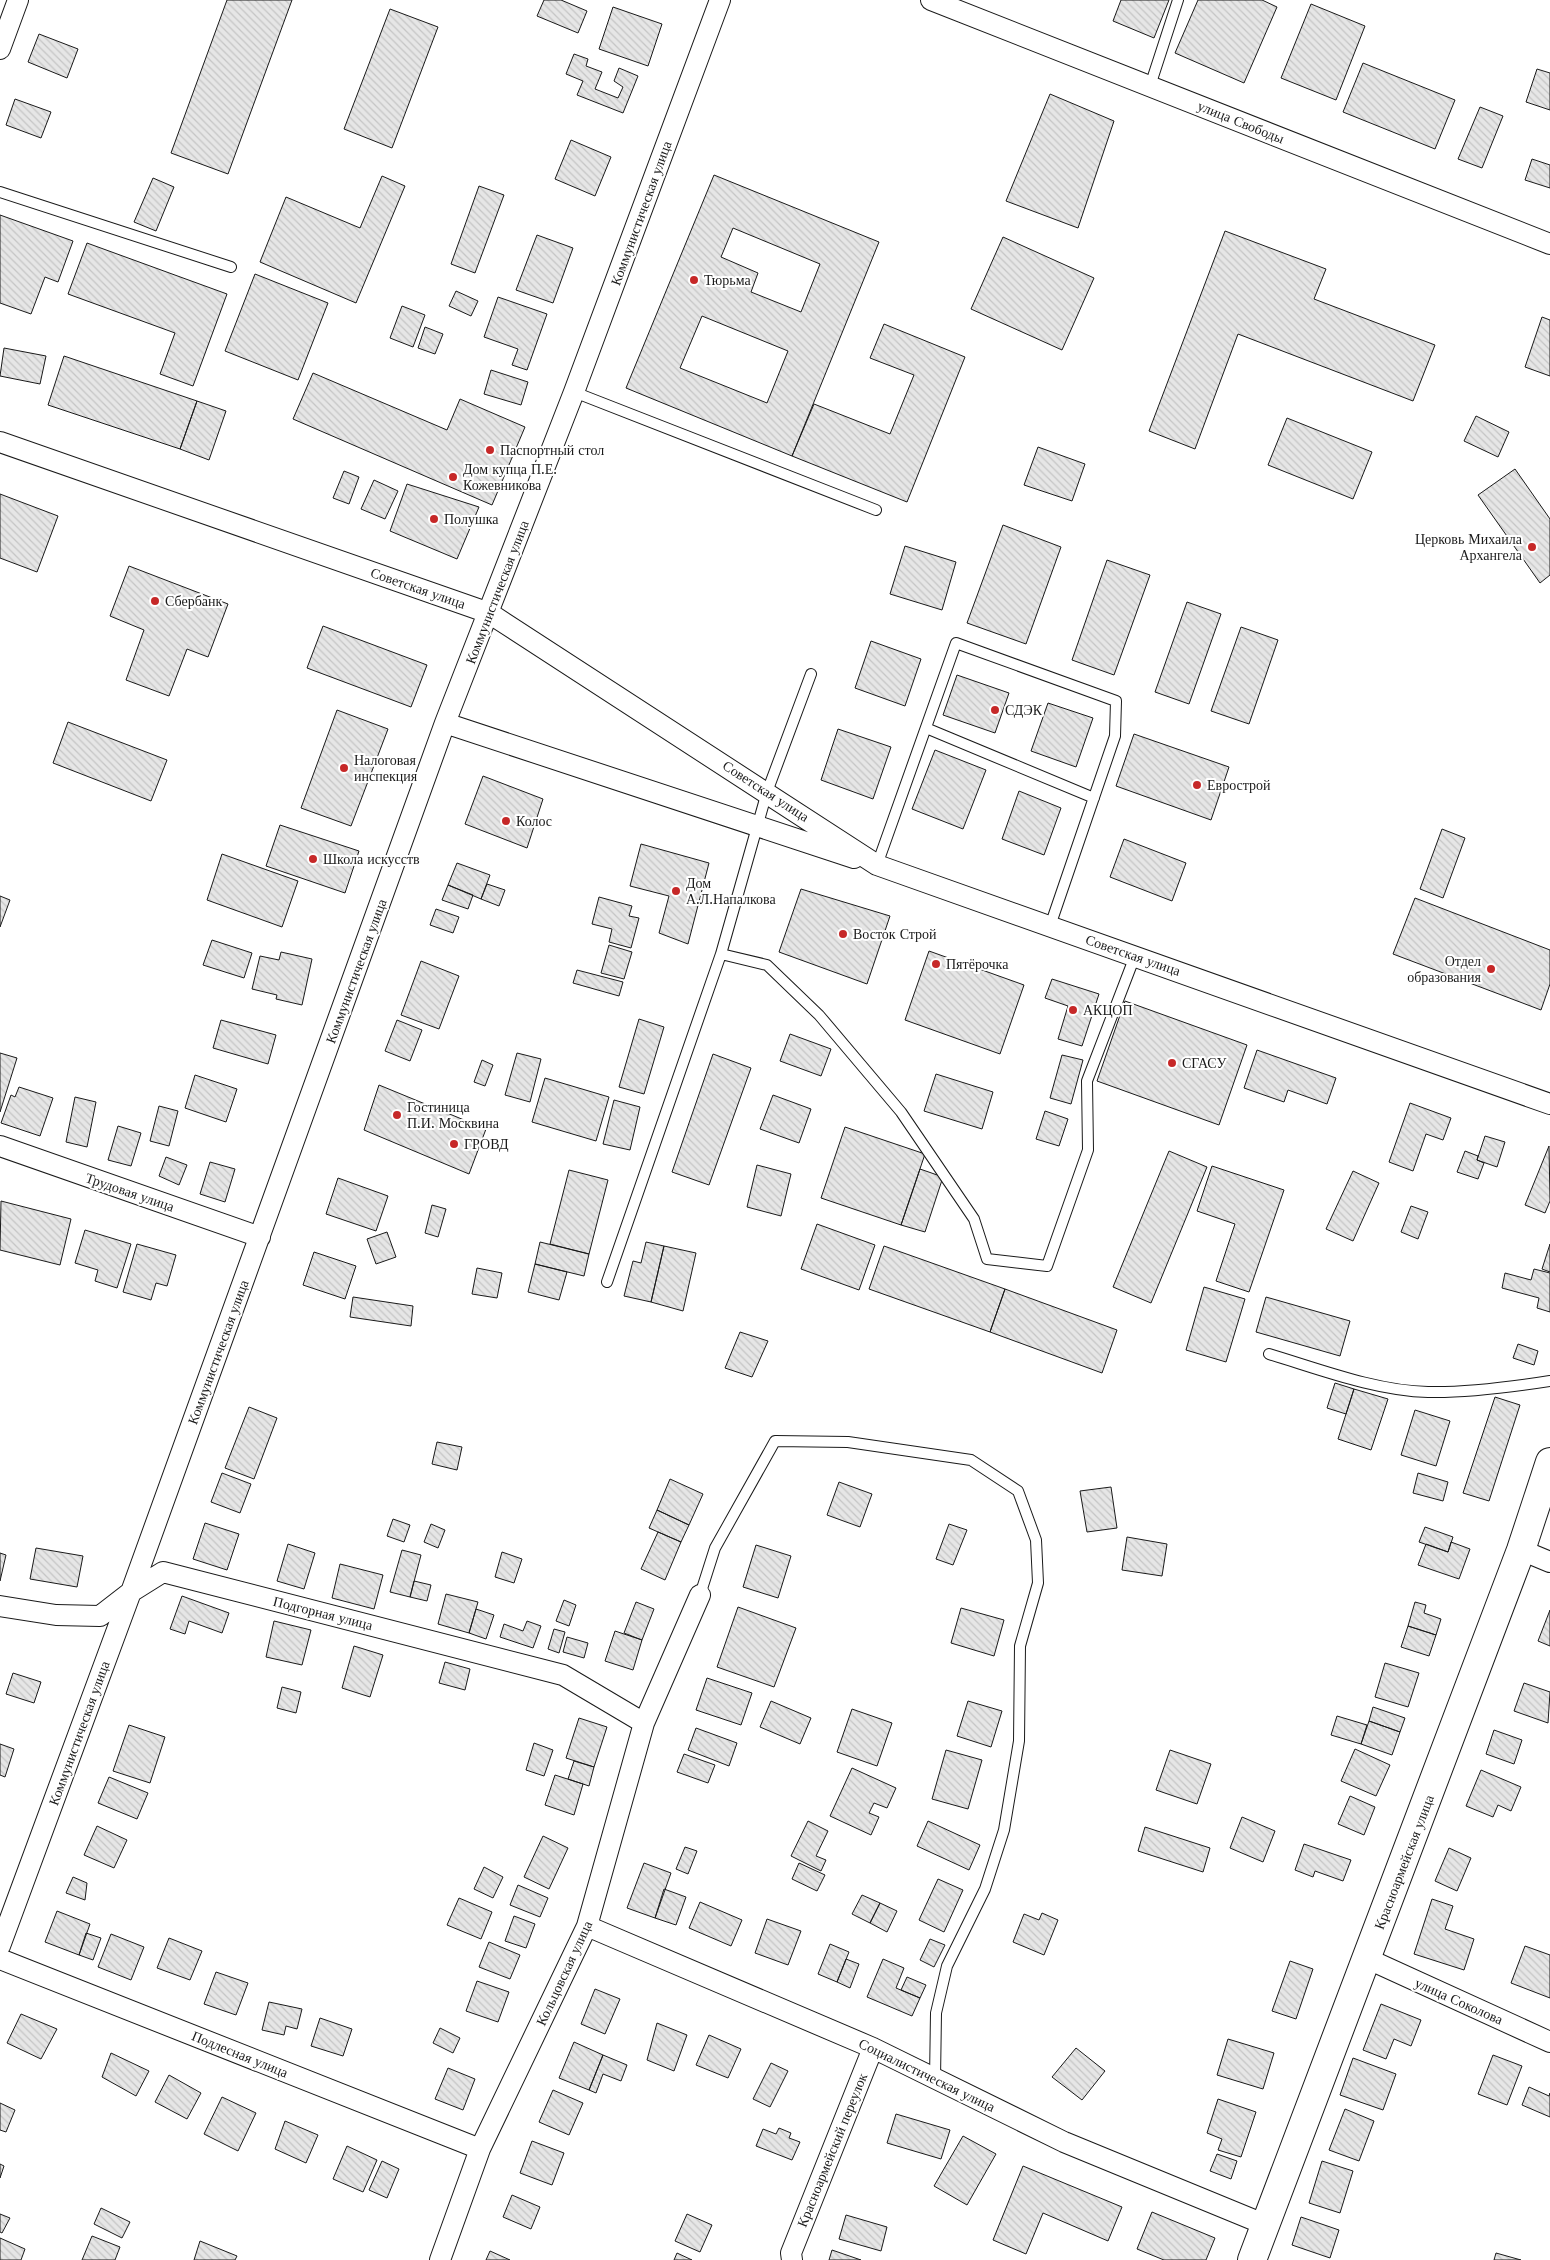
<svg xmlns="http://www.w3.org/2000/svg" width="1550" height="2260" viewBox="0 0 1550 2260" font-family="'Libre Baskerville',serif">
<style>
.building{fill:url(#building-back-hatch);stroke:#1a1a1a;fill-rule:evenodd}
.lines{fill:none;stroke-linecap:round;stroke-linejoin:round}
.service-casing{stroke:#1a1a1a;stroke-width:12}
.minor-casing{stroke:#1a1a1a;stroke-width:22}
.secondary-casing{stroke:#1a1a1a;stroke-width:30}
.service{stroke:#fff;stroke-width:10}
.minor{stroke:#fff;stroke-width:20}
.secondary{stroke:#fff;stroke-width:28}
.poi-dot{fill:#c62828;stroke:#fff;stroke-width:2}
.labels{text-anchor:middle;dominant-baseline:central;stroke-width:4;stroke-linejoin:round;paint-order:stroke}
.street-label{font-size:14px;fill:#1a1a1a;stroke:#fff}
.poi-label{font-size:14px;fill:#1a1a1a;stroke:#fff;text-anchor:start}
</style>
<defs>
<pattern id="building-back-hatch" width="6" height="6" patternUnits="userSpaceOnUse" patternTransform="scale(1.25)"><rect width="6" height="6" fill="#e6e6e6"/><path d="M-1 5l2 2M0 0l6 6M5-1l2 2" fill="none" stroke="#c5c5c5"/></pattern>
</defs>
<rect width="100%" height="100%" fill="#fff"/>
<path class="building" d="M227,0H292L228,174L171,153Z
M544,0H561L587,11L578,33L537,16Z
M1121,0H1169L1154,38L1113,21Z
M1198,0H1262L1277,7L1244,83L1175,53Z
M1311,4L1365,26L1336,100L1281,78Z
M613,7L662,24L648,66L599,49Z
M390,9L438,27L392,148L344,129Z
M39,34L78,49L67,78L28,62Z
M574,54L588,59L586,66L602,72L595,89L618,98L623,87L614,81L619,68L638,76L623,113L577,95L583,81L566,74Z
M1363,63L1455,100L1435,149L1343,112Z
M1537,69L1550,73V110L1526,102Z
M1050,94L1114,121L1078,228L1006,201Z
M15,99L51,112L41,138L6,125Z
M1480,107L1503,116L1482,168L1458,159Z
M571,140L611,157L595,196L555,179Z
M1532,159L1550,165V188L1525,180Z
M714,175L879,242L792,456L626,388ZM733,228L820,264L801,312L751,292L758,273L721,257ZM702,316L788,351L767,403L680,368Z
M382,176L405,186L356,303L260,262L286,197L360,228Z
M153,178L174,187L156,231L134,222Z
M479,186L504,195L475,273L451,264Z
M0,215L73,241L58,282L45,277L31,314L0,303Z
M1225,231L1326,269L1314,299L1435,345L1413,401L1238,334L1195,449L1149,431Z
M537,235L573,248L553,303L516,290Z
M1003,237L1094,278L1062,350L971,309Z
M87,243L227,294L193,386L160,374L175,333L68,294Z
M255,274L328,303L298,380L225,351Z
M456,291L478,301L471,316L449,306Z
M498,297L547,314L527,370L512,365L518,349L484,337Z
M402,306L425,315L413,347L390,338Z
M1542,317L1550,320V376L1525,367Z
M884,324L965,357L907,502L792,456L814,404L890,434L914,375L870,358Z
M425,327L443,334L435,354L418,348Z
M4,348L46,356L40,384L0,376Z
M64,356L197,401L180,449L48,405Z
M491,370L528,382L521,405L484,394Z
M313,373L447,430L460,399L525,427L492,505L293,419Z
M197,401L226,411L209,460L180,449Z
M1476,416L1509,432L1498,457L1464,441Z
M1287,418L1372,452L1353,499L1268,465Z
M1038,447L1085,464L1072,501L1024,485Z
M1515,469L1550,519V575L1540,583L1478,495Z
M344,471L359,477L349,504L333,498Z
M374,480L398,491L385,519L361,509Z
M407,484L479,507L457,559L390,531Z
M0,494L58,516L37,572L0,558Z
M1003,525L1061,547L1026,644L967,623Z
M905,546L956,562L942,610L890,594Z
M1107,560L1150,575L1114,675L1072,660Z
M129,566L228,604L208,657L187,649L169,696L126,680L144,630L110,616Z
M1187,602L1221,614L1189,704L1155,692Z
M323,626L427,665L411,707L307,668Z
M1241,627L1278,640L1249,724L1211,711Z
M871,641L921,659L905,706L855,688Z
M957,675L1009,693L995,733L943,715Z
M1048,703L1093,718L1076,767L1031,751Z
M337,710L388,729L351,826L301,808Z
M68,722L167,760L151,801L53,763Z
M838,729L891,747L873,799L821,780Z
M1134,734L1229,767L1211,820L1116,786Z
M935,750L986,770L963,829L912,809Z
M483,776L543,799L527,848L465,824Z
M1019,791L1061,808L1044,855L1002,839Z
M280,825L359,851L345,893L266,866Z
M1442,829L1465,838L1443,898L1420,889Z
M1124,839L1186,863L1172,901L1110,877Z
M641,844L709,863L688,944L659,933L669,896L630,886Z
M222,854L298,881L282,927L207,900Z
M457,863L490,875L481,899L448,885Z
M487,884L505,890L499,906L481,899Z
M448,885L473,895L468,909L442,900Z
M801,889L890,916L867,984L779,952Z
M0,896L10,900L0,927Z
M599,897L632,906L629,916L639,918L631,948L609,942L612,929L592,924Z
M1415,898L1550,950V984L1541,1010L1393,954Z
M436,909L459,917L453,933L430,925Z
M212,940L252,953L244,978L203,965Z
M609,945L632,952L624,979L601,973Z
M929,951L1024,985L1000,1054L905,1020Z
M281,952L312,959L302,1005L276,999L277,995L252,989L260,956L279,960Z
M421,961L459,976L439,1029L401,1015Z
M577,970L623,982L619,996L573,983Z
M1052,979L1099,994L1082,1046L1058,1039L1068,1006L1045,998Z
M1125,1001L1247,1045L1219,1125L1097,1081Z
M639,1019L664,1027L644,1094L619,1087Z
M221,1020L276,1035L268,1064L213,1048Z
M397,1020L422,1030L410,1061L385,1051Z
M790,1034L831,1049L821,1076L780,1061Z
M1257,1050L1336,1078L1327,1104L1288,1090L1284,1102L1244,1088Z
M0,1053L17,1058L0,1112Z
M517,1053L541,1059L530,1102L505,1095Z
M713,1054L751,1068L709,1185L672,1172Z
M1062,1055L1083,1060L1071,1104L1050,1098Z
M482,1060L493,1065L485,1086L474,1082Z
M936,1074L993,1092L982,1129L924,1111Z
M195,1075L237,1089L226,1122L185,1108Z
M545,1078L609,1097L596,1141L532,1122Z
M379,1085L486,1129L469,1174L364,1130Z
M19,1087L53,1098L40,1136L1,1123L11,1095L15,1097Z
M773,1095L811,1109L799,1143L760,1129Z
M75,1097L96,1102L87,1147L66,1142Z
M614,1100L640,1107L630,1150L603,1144Z
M1410,1103L1451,1118L1443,1140L1426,1134L1413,1171L1389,1162Z
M159,1106L178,1111L169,1146L150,1141Z
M1045,1111L1068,1119L1059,1146L1036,1139Z
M118,1126L141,1133L131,1166L108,1160Z
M845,1127L925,1154L901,1225L821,1198Z
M1485,1136L1505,1142L1497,1167L1477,1160Z
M1549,1146L1550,1201L1545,1213L1525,1205Z
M1169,1151L1207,1167L1151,1303L1113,1287Z
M1465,1151L1478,1156L1477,1160L1484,1163L1478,1179L1457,1172Z
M166,1157L187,1165L179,1185L159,1176Z
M210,1162L235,1169L225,1202L200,1194Z
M757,1165L791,1174L781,1216L747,1207Z
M1212,1166L1284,1190L1249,1292L1216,1281L1235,1224L1197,1211Z
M920,1169L943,1177L925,1232L901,1225Z
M569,1170L608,1180L589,1254L550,1244Z
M1353,1171L1379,1183L1353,1241L1326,1229Z
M338,1178L388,1196L376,1231L326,1214Z
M1,1201L71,1219L60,1265L0,1250Z
M432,1205L446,1209L438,1237L425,1233Z
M1411,1206L1428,1212L1418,1239L1401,1232Z
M817,1224L875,1245L859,1290L801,1269Z
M85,1230L131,1244L117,1288L95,1281L98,1270L75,1263Z
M387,1232L396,1257L376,1264L367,1239Z
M540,1242L589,1254L584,1276L535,1264Z
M646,1242L664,1246L651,1302L624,1296L633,1261L641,1263Z
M137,1244L176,1255L167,1286L156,1283L151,1300L123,1292Z
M1550,1244V1272L1542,1269Z
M664,1246L696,1253L683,1311L651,1302Z
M884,1246L1005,1289L990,1332L869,1289Z
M314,1252L356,1266L345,1299L303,1285Z
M535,1264L567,1272L559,1300L528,1292Z
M477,1268L502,1273L497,1298L472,1294Z
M1534,1269L1550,1273V1312L1537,1308L1539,1298L1502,1288L1505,1273L1531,1280Z
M1204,1287L1245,1299L1226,1362L1186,1350Z
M1005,1289L1117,1330L1102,1373L990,1332Z
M353,1297L413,1306L411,1326L350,1317Z
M1266,1297L1350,1321L1340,1356L1256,1332Z
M740,1332L768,1341L752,1377L725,1368Z
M1518,1344L1538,1351L1534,1365L1513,1358Z
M1335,1383L1354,1389L1346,1414L1327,1408Z
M1354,1389L1388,1399L1371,1450L1338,1439Z
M1495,1397L1520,1405L1489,1501L1463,1493Z
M249,1407L277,1418L254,1479L225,1468Z
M1415,1410L1450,1421L1436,1466L1401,1455Z
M437,1442L462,1447L457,1470L432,1464Z
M222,1473L251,1484L240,1513L211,1502Z
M1418,1473L1448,1482L1443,1501L1413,1493Z
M670,1479L703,1494L689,1525L657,1510Z
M839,1482L872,1494L860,1527L827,1515Z
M1111,1487L1117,1528L1087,1532L1080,1491Z
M657,1510L689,1525L681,1542L649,1528Z
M393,1519L410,1525L404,1542L387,1536Z
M205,1523L239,1534L227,1570L193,1559Z
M431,1524L445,1530L438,1548L424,1542Z
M949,1524L967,1530L953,1565L936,1559Z
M1425,1527L1453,1537L1448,1552L1419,1542Z
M658,1532L681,1542L665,1580L641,1569Z
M1127,1537L1167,1544L1162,1576L1122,1570Z
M1451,1542L1470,1549L1459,1579L1418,1565L1426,1544L1448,1552Z
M288,1544L315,1553L304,1589L277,1581Z
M756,1545L791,1556L778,1598L743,1587Z
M36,1548L83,1556L77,1587L30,1579Z
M402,1550L421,1555L410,1597L390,1592Z
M502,1552L522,1559L514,1583L495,1577Z
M0,1553L6,1555L0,1581Z
M340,1564L383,1575L374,1609L332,1598Z
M414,1581L431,1585L427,1601L410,1597Z
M446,1594L478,1602L469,1633L438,1624Z
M182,1596L229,1613L222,1633L189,1621L185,1634L170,1629Z
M564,1600L576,1605L569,1626L556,1621Z
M636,1602L654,1609L642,1640L624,1633Z
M1415,1602L1426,1605L1424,1613L1441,1619L1436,1635L1408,1626Z
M738,1607L796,1628L774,1687L717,1667Z
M961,1608L1004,1620L994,1656L951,1643Z
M476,1609L494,1615L486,1639L469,1633Z
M1550,1610V1646L1538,1641Z
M274,1621L311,1630L302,1665L266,1657Z
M527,1621L541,1626L533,1648L500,1637L504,1624L523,1631Z
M1408,1626L1436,1635L1429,1656L1401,1647Z
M554,1629L565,1632L559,1653L548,1649Z
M615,1631L642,1640L633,1670L605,1661Z
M567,1637L588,1643L584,1658L563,1652Z
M354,1646L383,1655L370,1697L342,1688Z
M445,1662L470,1669L465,1690L439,1683Z
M1385,1663L1419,1673L1408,1707L1375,1697Z
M13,1673L41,1682L34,1703L6,1694Z
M707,1678L752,1693L741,1725L696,1710Z
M1524,1683L1550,1692L1548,1723L1514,1711Z
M282,1687L301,1692L296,1713L277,1708Z
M771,1701L811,1718L800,1744L760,1727Z
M968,1701L1002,1711L991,1747L957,1736Z
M1373,1707L1405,1718L1400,1732L1369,1721Z
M852,1709L892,1723L877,1766L837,1752Z
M1337,1716L1367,1725L1361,1744L1331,1735Z
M579,1718L607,1727L594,1767L566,1758Z
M1369,1721L1400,1732L1392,1755L1361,1744Z
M129,1725L165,1737L150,1783L113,1771Z
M696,1728L737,1743L729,1766L688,1750Z
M1494,1730L1522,1740L1514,1764L1486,1754Z
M534,1743L553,1750L544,1776L526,1770Z
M0,1744L14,1749L5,1777L0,1775Z
M1355,1749L1390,1765L1376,1796L1341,1781Z
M946,1750L982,1760L968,1809L932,1799Z
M1170,1750L1211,1764L1197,1804L1156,1790Z
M684,1754L715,1765L708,1783L677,1772Z
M574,1761L594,1767L589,1786L568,1779Z
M852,1768L896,1788L887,1808L874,1803L869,1813L879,1817L871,1835L830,1816Z
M1481,1770L1521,1787L1511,1811L1498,1805L1493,1817L1466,1806Z
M555,1775L583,1784L574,1815L545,1805Z
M109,1777L148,1793L137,1819L98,1803Z
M1350,1796L1375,1807L1364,1835L1338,1824Z
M1242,1817L1275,1831L1263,1862L1230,1848Z
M808,1821L828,1831L816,1856L826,1860L821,1871L791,1856Z
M928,1821L980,1845L969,1870L917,1846Z
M97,1826L127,1840L114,1868L84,1855Z
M1145,1827L1210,1848L1203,1872L1138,1851Z
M543,1836L568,1848L549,1889L524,1877Z
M1304,1844L1351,1860L1343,1881L1315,1871L1313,1877L1295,1870Z
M685,1847L697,1851L688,1874L676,1869Z
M1449,1848L1471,1858L1457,1891L1435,1881Z
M644,1863L671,1873L655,1918L627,1908Z
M799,1863L825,1875L817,1891L792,1879Z
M484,1867L503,1877L493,1898L474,1889Z
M73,1877L87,1883L85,1900L66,1893Z
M938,1879L963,1890L944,1932L919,1920Z
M518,1885L548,1898L540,1917L510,1905Z
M664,1889L686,1897L676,1925L655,1918Z
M862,1895L880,1903L870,1923L852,1914Z
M459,1898L492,1912L481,1939L447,1925Z
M1432,1899L1453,1906L1445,1929L1474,1939L1464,1970L1414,1954Z
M700,1902L742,1920L731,1946L689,1928Z
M880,1903L897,1911L887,1932L870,1923Z
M57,1911L90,1924L79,1955L45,1942Z
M1042,1913L1058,1920L1044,1955L1013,1942L1024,1914L1039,1920Z
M514,1916L535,1924L526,1948L505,1941Z
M767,1919L801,1931L788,1965L755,1953Z
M86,1933L101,1938L93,1960L79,1955Z
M111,1934L144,1947L131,1980L98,1967Z
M169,1938L202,1951L190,1980L157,1968Z
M930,1939L945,1945L934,1967L920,1960Z
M489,1942L520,1955L510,1979L479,1967Z
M830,1944L849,1952L837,1982L818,1974Z
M1525,1946L1550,1955V1998L1511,1983Z
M846,1959L859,1964L850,1988L837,1982Z
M883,1959L904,1968L896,1988L920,1998L912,2016L867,1997Z
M1290,1961L1313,1969L1296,2019L1272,2011Z
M216,1972L248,1983L236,2015L204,2004Z
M907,1977L926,1985L920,1998L901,1990Z
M477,1981L509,1992L498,2022L466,2011Z
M595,1989L620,1999L605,2034L581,2024Z
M269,2002L302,2009L297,2029L286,2026L284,2035L262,2030Z
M1381,2004L1421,2020L1411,2046L1394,2039L1386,2059L1363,2050Z
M21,2014L57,2029L41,2059L7,2043Z
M320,2018L352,2029L343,2056L311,2046Z
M657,2023L687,2035L674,2071L647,2060Z
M440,2028L460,2038L453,2053L433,2043Z
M709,2035L741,2049L728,2078L696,2065Z
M1228,2039L1274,2053L1263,2089L1217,2075Z
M574,2042L603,2055L589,2090L559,2078Z
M1076,2048L1105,2071L1082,2100L1052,2077Z
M111,2053L149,2071L136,2096L102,2077Z
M603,2055L627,2065L621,2081L603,2074L596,2093L589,2090Z
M1493,2055L1522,2066L1507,2105L1478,2094Z
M1353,2058L1396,2074L1383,2110L1340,2095Z
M771,2063L788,2071L770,2107L753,2099Z
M448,2068L475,2079L463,2110L435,2099Z
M169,2075L201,2093L187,2119L155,2102Z
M1529,2087L1549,2096L1550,2093V2117L1522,2105Z
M553,2090L583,2103L569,2135L539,2122Z
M222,2097L256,2113L238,2151L204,2134Z
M1218,2099L1256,2112L1241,2157L1218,2150L1222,2139L1207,2133Z
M0,2103L15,2110L6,2132L0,2130Z
M1345,2109L1374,2121L1359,2161L1329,2150Z
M896,2114L950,2130L941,2159L887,2143Z
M285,2121L318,2135L306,2163L275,2149Z
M779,2128L791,2133L789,2138L800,2142L792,2160L756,2146L763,2129L776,2134Z
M963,2136L996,2154L967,2205L934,2186Z
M532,2141L564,2153L552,2185L520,2173Z
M347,2146L377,2160L363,2192L333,2179Z
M1217,2154L1237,2161L1231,2179L1210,2171Z
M382,2161L399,2169L387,2198L369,2190Z
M1322,2161L1353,2171L1340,2213L1309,2203Z
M0,2164L4,2166L0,2178Z
M1023,2166L1122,2207L1108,2241L1043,2213L1026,2254L993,2240Z
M512,2195L540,2207L531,2229L503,2217Z
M101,2208L130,2222L122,2238L94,2224Z
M1152,2212L1215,2238L1206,2260H1164L1137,2249Z
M0,2214L10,2218L2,2233L0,2232Z
M687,2214L712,2225L700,2252L675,2241Z
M846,2215L887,2227L881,2251L839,2239Z
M1301,2217L1339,2230L1330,2258L1292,2245Z
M92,2236L120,2247L115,2260H82Z
M0,2238L25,2249L21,2260H0Z
M200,2241L237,2256L235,2260H194Z
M832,2250L861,2260H829Z
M490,2251L510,2260H486Z
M677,2253L692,2260H674Z
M1496,2253L1521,2260H1494Z"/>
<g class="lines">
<defs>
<path id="service" d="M1150,86L1178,0
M0,192L231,267
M574,392L876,510
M811,674L767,792L721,954L767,965L819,1015L901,1112L974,1219L987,1259L1047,1266L1088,1150L1087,1081L1135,956
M926,728L1094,798
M877,865L956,643L1116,701L1115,736L1050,926
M607,1282L721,954
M1269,1354C1319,1369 1376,1391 1428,1392C1468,1393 1511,1387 1550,1381
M700,1595L715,1548L775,1441L848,1442L971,1460L1018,1491L1036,1540L1038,1583L1020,1646L1019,1741L1004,1830L985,1889L947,1966L936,2013L935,2079"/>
<path id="minor" d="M931,0L1550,244
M0,49L18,0
M0,442L489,613L877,865L1550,1104
M445,723L854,858
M0,1146L260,1237
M1521,1550L1550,1562
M0,1606L56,1615L100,1616L131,1592L163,1572L563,1675L644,1723
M587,1926L873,2048L1064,2142L1266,2225
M0,1946L131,1592L445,723L574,392L720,0
M0,1959L480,2149
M1368,1959L1550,2042
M440,2260L480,2149L587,1926L644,1723L700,1595
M792,2260L791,2253L873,2048"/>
<path id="secondary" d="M1252,2260L1521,1550L1550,1462"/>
</defs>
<use href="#service" class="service-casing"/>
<use href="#minor" class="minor-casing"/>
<use href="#secondary" class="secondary-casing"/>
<use href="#service" class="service"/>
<use href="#minor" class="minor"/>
<use href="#secondary" class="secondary"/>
</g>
<g class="poi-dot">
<circle cx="694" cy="280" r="5"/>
<circle cx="490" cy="450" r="5"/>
<circle cx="453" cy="477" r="5"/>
<circle cx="434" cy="519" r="5"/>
<circle cx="1532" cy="547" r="5"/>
<circle cx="155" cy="601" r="5"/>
<circle cx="995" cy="710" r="5"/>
<circle cx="344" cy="768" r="5"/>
<circle cx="1197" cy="785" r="5"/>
<circle cx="506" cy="821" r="5"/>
<circle cx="313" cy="859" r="5"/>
<circle cx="676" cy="891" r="5"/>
<circle cx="843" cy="934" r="5"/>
<circle cx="936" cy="964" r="5"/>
<circle cx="1491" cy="969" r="5"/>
<circle cx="1073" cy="1010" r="5"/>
<circle cx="1172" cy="1063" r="5"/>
<circle cx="397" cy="1115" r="5"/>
<circle cx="454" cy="1144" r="5"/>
</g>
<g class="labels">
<g class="street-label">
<text transform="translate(1241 122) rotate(22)">улица Свободы</text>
<text transform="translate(641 213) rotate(-70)">Коммунистическая улица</text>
<text transform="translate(418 588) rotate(19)">Советская улица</text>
<text transform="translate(497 592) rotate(-69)">Коммунистическая улица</text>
<text transform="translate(766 791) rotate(33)">Советская улица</text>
<text transform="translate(1133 955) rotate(19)">Советская улица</text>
<text transform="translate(356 971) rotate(-70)">Коммунистическая улица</text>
<text transform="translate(130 1192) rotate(19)">Трудовая улица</text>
<text transform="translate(218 1352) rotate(-70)">Коммунистическая улица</text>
<text transform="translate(323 1613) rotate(14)">Подгорная улица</text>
<text transform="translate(79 1733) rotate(-70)">Коммунистическая улица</text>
<text transform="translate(1404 1862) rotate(-69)">Красноармейская улица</text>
<text transform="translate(564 1973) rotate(-65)">Кольцовская улица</text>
<text transform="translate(1459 2001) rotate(24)">улица Соколова</text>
<text transform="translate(240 2054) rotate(22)">Подлесная улица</text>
<text transform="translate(927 2075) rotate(26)">Социалистическая улица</text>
<text transform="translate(832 2150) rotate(-68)">Красноармейский переулок</text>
</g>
<g class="poi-label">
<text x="704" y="280">Тюрьма</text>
<text x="500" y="450">Паспортный стол</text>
<text x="463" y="469">Дом купца П.Е.<tspan x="463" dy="16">Кожевникова</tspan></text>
<text x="444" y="519">Полушка</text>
<text x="1522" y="539" text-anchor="end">Церковь Михаила<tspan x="1522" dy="16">Архангела</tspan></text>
<text x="165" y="601">Сбербанк</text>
<text x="1005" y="710">СДЭК</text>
<text x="354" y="760">Налоговая<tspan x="354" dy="16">инспекция</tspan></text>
<text x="1207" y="785">Еврострой</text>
<text x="516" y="821">Колос</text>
<text x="323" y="859">Школа искусств</text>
<text x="686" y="883">Дом<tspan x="686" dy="16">А.Л.Напалкова</tspan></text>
<text x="853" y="934">Восток Строй</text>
<text x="1481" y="961" text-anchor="end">Отдел<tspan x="1481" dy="16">образования</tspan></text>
<text x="946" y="964">Пятёрочка</text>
<text x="1083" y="1010">АКЦОП</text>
<text x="1182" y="1063">СГАСУ</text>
<text x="407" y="1107">Гостиница<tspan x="407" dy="16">П.И. Москвина</tspan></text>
<text x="464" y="1144">ГРОВД</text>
</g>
</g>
</svg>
